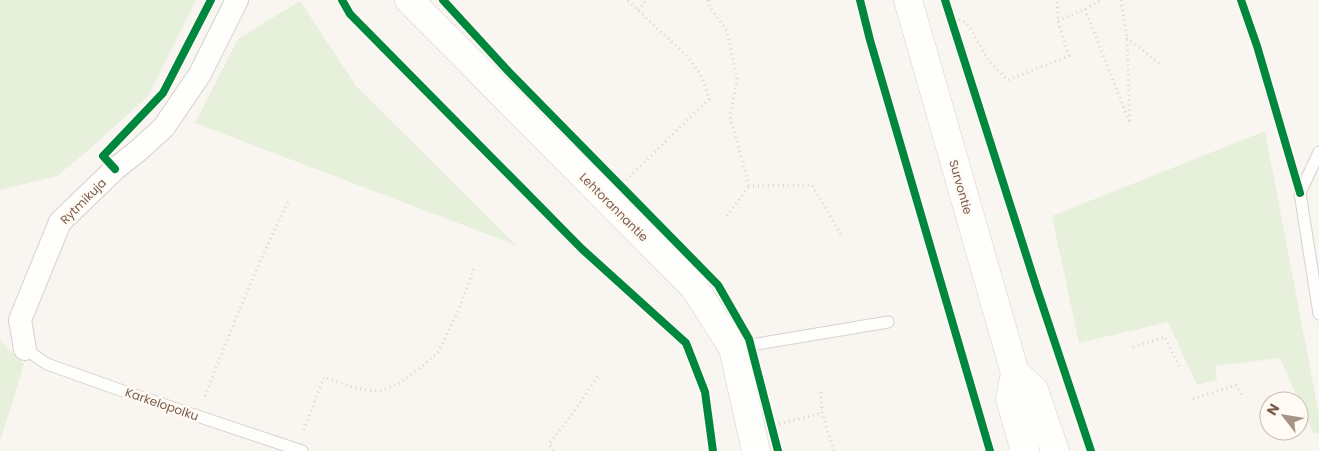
<svg xmlns="http://www.w3.org/2000/svg" width="1319" height="451" viewBox="0 0 1319 451" font-family="Poppins,sans-serif">
<style>
.green{fill:#e7f0db}
.lines{fill:none;stroke-linecap:round;stroke-linejoin:round}
.service-casing{stroke:#d7d1cb;stroke-width:13}
.minor-casing{stroke:#d7d1cb;stroke-width:24}
.tertiary-casing{stroke:#d7d1cb;stroke-width:29}
.secondary-casing{stroke:#d9d2cb;stroke-width:29}
.path{stroke:#dcd5d0;stroke-width:3;stroke-dasharray:1 4;stroke-linecap:butt}
.service{stroke:#fefefd;stroke-width:11}
.minor{stroke:#fefefd;stroke-width:22}
.tertiary{stroke:#fefefd;stroke-width:28}
.secondary{stroke:#fefefd;stroke-width:28}
.cycleway-casing{stroke:#fffaf3;stroke-width:11}
.cycleway{stroke:#00873e;stroke-width:8}
.labels{text-anchor:middle;dominant-baseline:central;stroke-width:5;stroke-linejoin:round;paint-order:stroke}
.street-label{font-size:12px;fill:#7a5c4d;stroke:#fffaf3}
</style>
<rect width="100%" height="100%" fill="#f9f5f0"/>
<path class="green" d="M0,0H196L148,96L92,147L57,176L0,190Z
M300,1L356,86L516,245L195,123L238,39Z
M1265,131L1319,415V434L1313,433L1280,358L1215,366L1217,380L1197,385L1168,322L1079,343L1052,216Z
M0,340L24,364L0,442Z"/>
<g class="lines">
<defs>
<path id="service" d="M1319,152L1300,193L1319,314
M733,348L888,322
M25,349L47,364L123,391L302,451"/>
<path id="minor" d="M25,349L20,320L60,222L115,169L139,150L164,127L200,74L237,0"/>
<path id="tertiary" d="M409,0L694,287L733,348L756,451"/>
<path id="secondary" d="M908,0L1015,373L1010,399L1025,451
M1015,373L1034,390L1055,451"/>
</defs>
<use href="#service" class="service-casing"/>
<use href="#minor" class="minor-casing"/>
<use href="#tertiary" class="tertiary-casing"/>
<use href="#secondary" class="secondary-casing"/>
<path class="path" d="M708,0L709,6L727,31L737,79L730,116L749,186L812,185L841,235
M1085,9L1130,123L1127,38L1121,0
M638,10L647,0
M950,15L967,23L989,61L1008,80L1069,56L1058,21L1057,0
M1058,21L1085,9L1101,0
M1127,38L1161,65
M626,180L709,99L703,79L688,57L627,0
M727,216L749,186
M1133,347L1165,337L1179,366
M821,392L822,413L834,451
M205,396C231,330 257,264 289,200
M1193,399L1236,385L1243,397
M779,424L822,413
M304,430L324,377L357,389L380,391L400,383L419,369L438,352L458,312L474,268
M553,451L549,444L574,412L598,376"/>
<use href="#service" class="service"/>
<use href="#minor" class="minor"/>
<use href="#tertiary" class="tertiary"/>
<use href="#secondary" class="secondary"/>
<defs>
<path id="cycleway" d="M342,0L350,14L582,249L686,343L705,392L713,451
M443,0L509,72L718,285L749,339L778,451
M860,0L870,40L990,451
M945,0L1037,289L1091,451
M1241,0L1257,46L1300,193
M115,169L103,156L163,93L211,0"/>
</defs>
<use href="#cycleway" class="cycleway-casing"/>
<use href="#cycleway" class="cycleway"/>
</g>
<g class="labels">
<g class="street-label">
<text transform="translate(961 187) rotate(74)">Survontie</text>
<text transform="translate(83 201) rotate(-45)">Rytmikuja</text>
<text transform="translate(614 207) rotate(45)">Lehtorannantie</text>
<text transform="translate(162 404) rotate(19)">Karkelopolku</text>
</g>
</g>
<g transform="translate(1284 416) rotate(301)"><circle r="24" fill="#fffaf3" stroke="#cabbb1"/>
<path d="M0-4L9 19L0 12L-9 19Z" fill="#a69286"/>
<text y="-8" font-size="14" font-weight="bold" text-anchor="middle" fill="#7a5c4d">N</text>
</g>
</svg>
